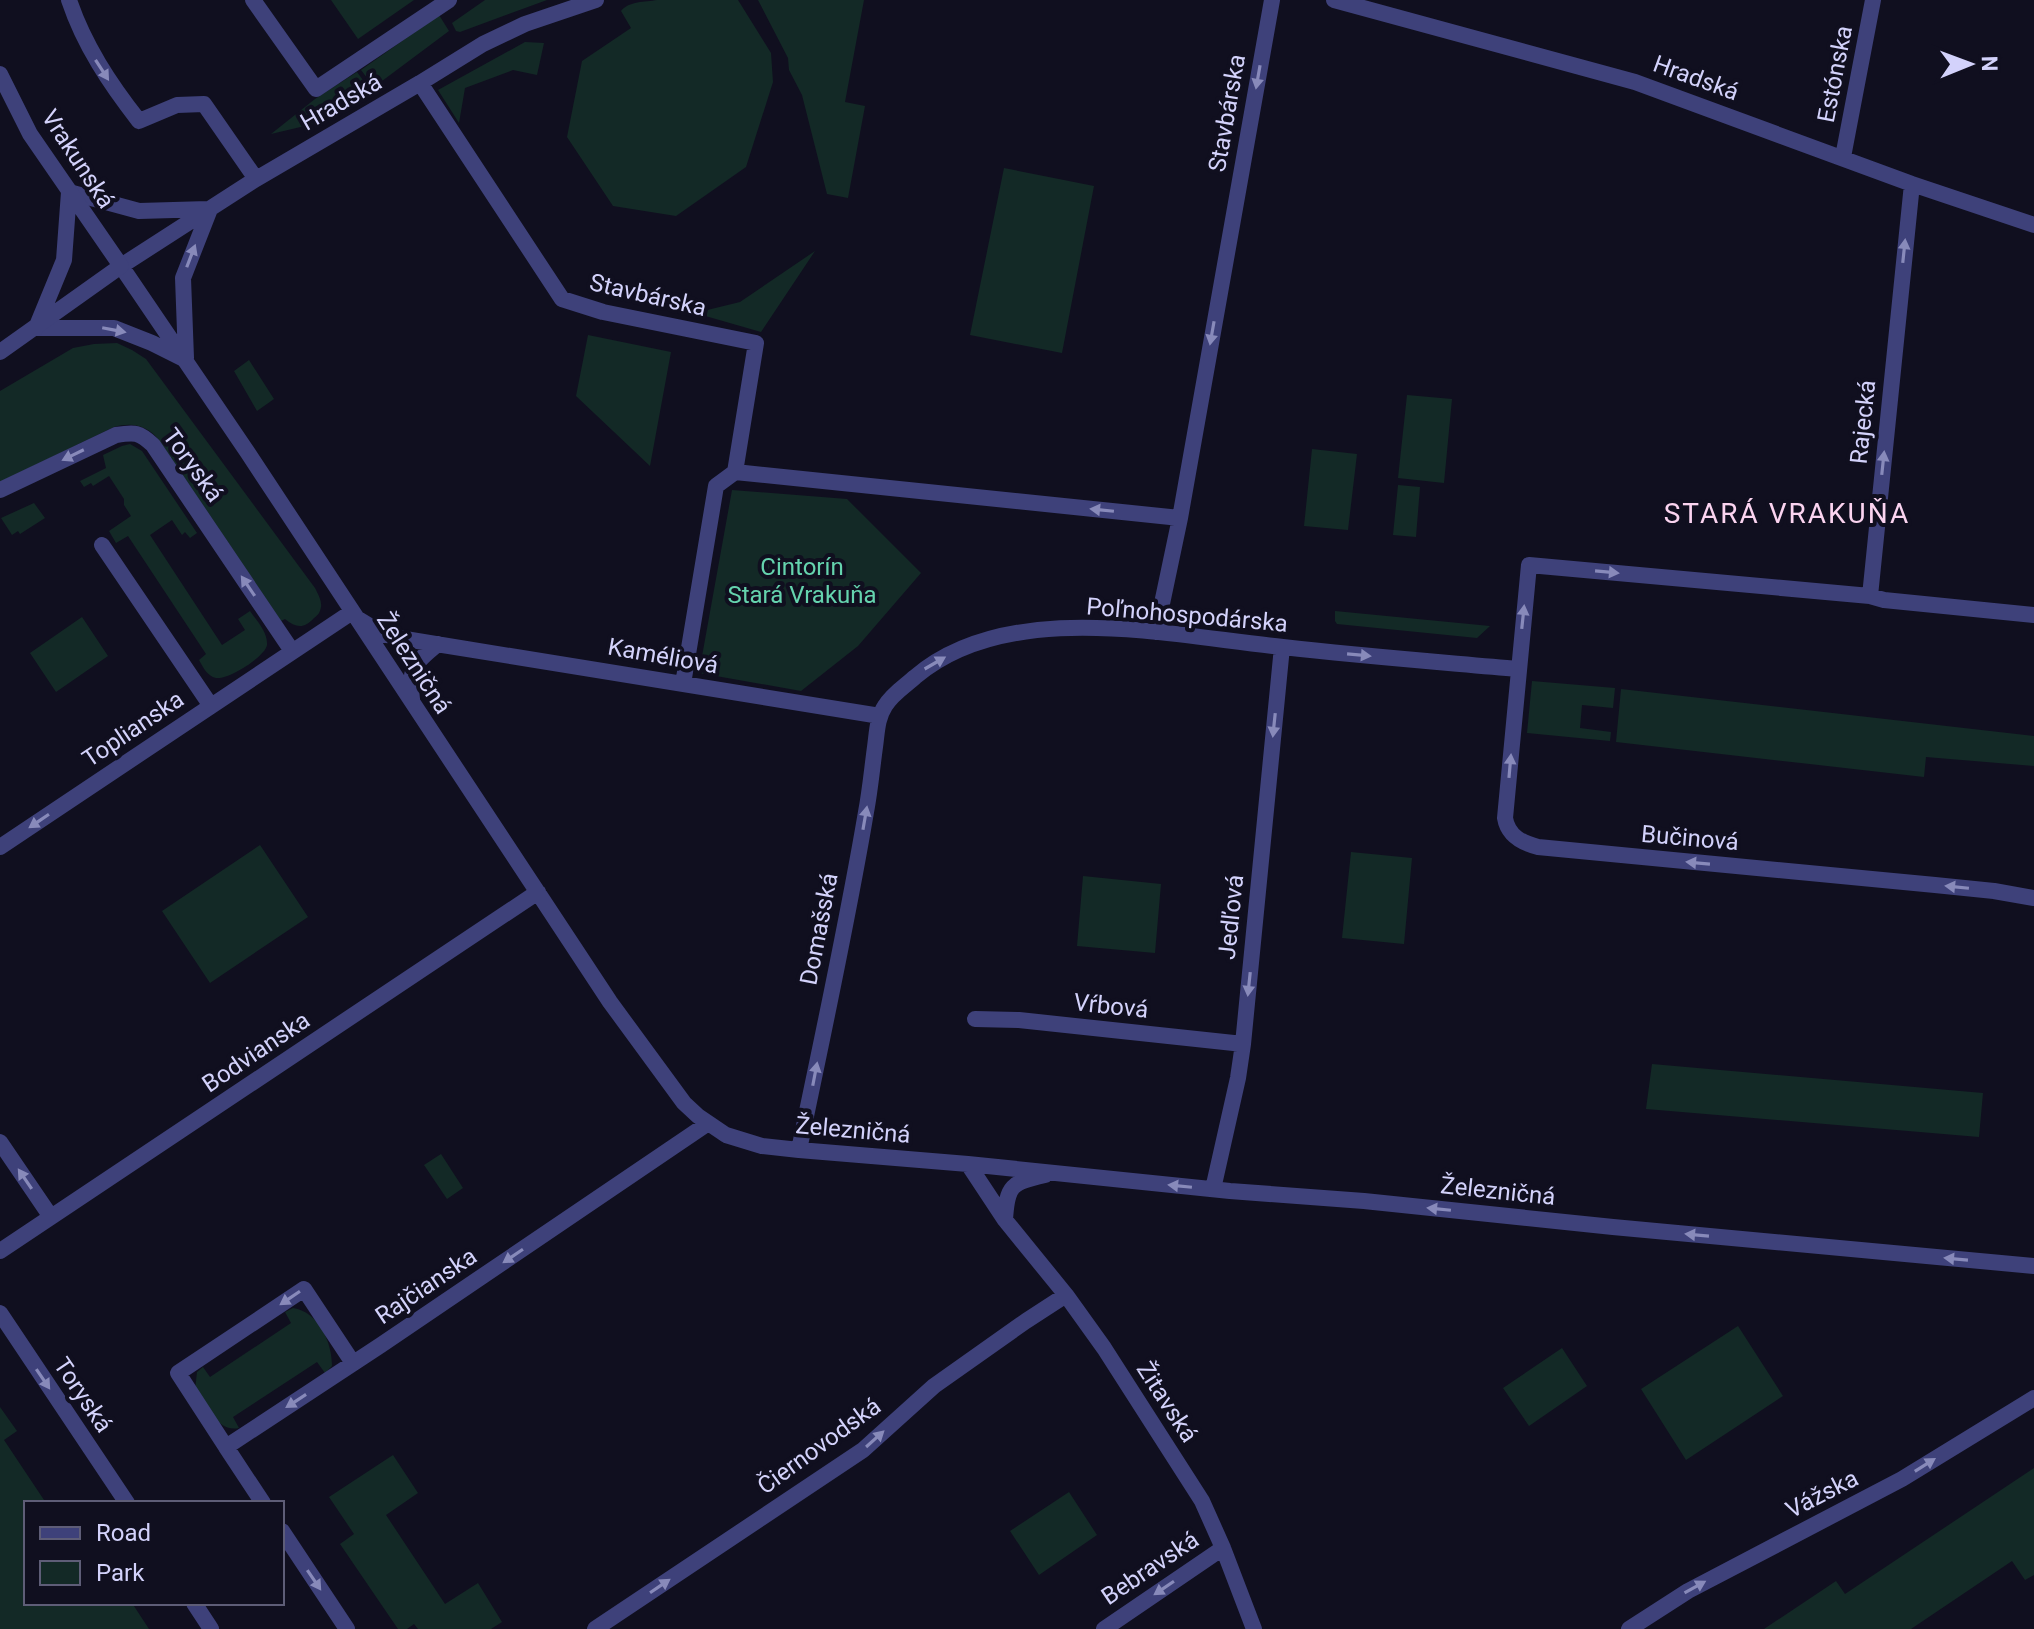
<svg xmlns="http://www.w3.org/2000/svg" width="2034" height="1629" viewBox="0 0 2034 1629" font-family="Roboto,sans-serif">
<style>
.green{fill:#132926}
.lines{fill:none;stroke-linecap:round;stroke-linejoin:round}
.minor{stroke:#3e417a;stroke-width:16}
.tertiary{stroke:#3e417a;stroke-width:16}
.oneway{fill:#888aba}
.labels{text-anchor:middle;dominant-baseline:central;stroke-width:8;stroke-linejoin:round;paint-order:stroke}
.street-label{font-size:24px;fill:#d3d2fb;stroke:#100f1f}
.park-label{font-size:24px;fill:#65d3ae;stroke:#100f1f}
.quarter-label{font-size:28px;letter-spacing:2px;fill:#fbd4f0;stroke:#100f1f}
</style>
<rect width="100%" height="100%" fill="#100f1f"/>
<path class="green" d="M331,0H414L358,39Z
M485,0H547L460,32L456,31L452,23Z
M657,0H738L771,53L773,82L746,167L676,216L613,206L567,137L582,61L631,28L621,11C629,1 645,2 657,0Z
M758,0H864L845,102L865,106L848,198L827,194L802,95L789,70L788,58Z
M439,15L449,31L374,87L361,70Z
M525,42L544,43L537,75L513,70L465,88L459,123L438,90Z
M357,72L371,91L330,120L271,134L315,99Z
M1004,168L1094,186L1062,353L970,335Z
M815,251L761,332L695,313L740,302Z
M588,335L671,352L650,466L576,396Z
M117,343L132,350L146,359L315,588C318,594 322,601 321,607C320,613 318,615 314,618C304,629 296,628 285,619L281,621L159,440C147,425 132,422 114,427L0,482V391L73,348L94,344Z
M249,360L274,399L257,411L234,371Z
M1407,395L1452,399L1444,483L1398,478Z
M130,444L142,451L197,533L190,538L185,532L182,535L172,520L150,535L222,645L245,630L238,619L250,611C256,620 268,632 267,645C265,657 228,680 216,678C207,676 203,667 199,660L206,654L128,536L116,543L109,531L131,516L124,505V499L109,476L93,486L91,483L84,487L80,481L106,468L103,455L122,446Z
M1312,449L1357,454L1348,530L1304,526Z
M1398,485L1420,487L1416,537L1393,535Z
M732,490L847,499L921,573L858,646L801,691L699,673Z
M34,503L45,518L20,534L18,531L12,535L1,518Z
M1335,611L1490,626L1477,638L1337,624L1335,621Z
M82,617L108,656L56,692L30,653Z
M1532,681L1615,688L1613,708L1582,705L1580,728L1611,732L1610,741L1527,733Z
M1621,689L2034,736V766L1926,757L1924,777L1616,742Z
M260,845L308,917L210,983L162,911Z
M1351,852L1412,858L1404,944L1342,938Z
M1083,876L1161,884L1155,953L1077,946Z
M1652,1064L1983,1093L1979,1137L1646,1109Z
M441,1154L463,1188L447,1199L424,1165Z
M293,1308C319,1312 332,1342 332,1366L325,1373L317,1362L233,1417L239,1428C218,1433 206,1405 195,1390L197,1372L203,1367L210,1377L291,1323L285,1312Z
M1738,1326L1783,1396L1686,1460L1641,1389Z
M1562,1348L1587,1386L1529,1426L1503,1388Z
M0,1407L17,1431L4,1440L46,1503H26V1603H132L149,1629H0Z
M393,1455L418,1493L386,1515L445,1604L478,1583L502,1622L491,1629H418L414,1624L407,1629H398L340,1544L354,1534L329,1497Z
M2034,1468V1575L2025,1580L2012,1561L1911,1629H1764L1836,1581L1845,1594Z
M1069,1492L1097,1535L1039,1575L1010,1531Z"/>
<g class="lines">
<path class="minor" d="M69,0C84,45 110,84 139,121L177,105L204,104L256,179
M253,0L316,89L449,0
M596,0L525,24L483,44L420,83L256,179L121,266L248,453L610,1002L684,1103L698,1116L726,1135L762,1146L799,1150L968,1164L1230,1191L1364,1201L1613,1227L2034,1266
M1334,0L1635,82L1912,184L2034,225
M420,83L562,299L603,312L756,343L735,472L1180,518
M1843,157L1873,0
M69,192L139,211L208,209
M36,328H114L152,343L184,359
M186,358L183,278L210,209
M0,490L116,435C135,432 139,432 153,445L292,651
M102,545L211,706
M1870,596L1912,184
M2034,615L1884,600L1870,596L1529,565L1505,818C1508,836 1522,843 1538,847L1935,885L1994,891L2034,898
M360,620L383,634L399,638L880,716
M1156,632L1180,518L1272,0
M683,684L716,486L735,472
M412,699C408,669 415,662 438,644
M0,847L352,612
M975,1019L1019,1020L1243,1044
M0,1142L51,1217
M799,1150C822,1038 847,925 866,812C870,791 872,769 875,747C877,733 877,718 885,706C892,694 905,686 915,677C1009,597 1171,636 1283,647C1361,656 1440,662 1518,669
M968,1164L1005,1220L1066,1295L1104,1348L1202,1501L1223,1548L1254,1629
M1213,1189L1238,1078L1243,1044L1282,647
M1005,1220C1007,1185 1011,1183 1045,1175
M0,1251L538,892
M0,1313L127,1503
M226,1447L178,1373L304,1289L353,1363
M263,1503L226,1447L381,1345L707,1124
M282,1531L347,1629
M194,1603L211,1629
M595,1629L863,1450L934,1386L1026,1321L1066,1295
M1104,1629L1223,1548
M1629,1629L1688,1591L1902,1479L2034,1398"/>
<path class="tertiary" d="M0,74L30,134L121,266L0,352
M36,328L64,260L69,192"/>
</g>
<defs><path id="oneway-solid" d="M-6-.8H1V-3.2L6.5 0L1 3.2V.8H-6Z" transform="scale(2)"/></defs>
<g class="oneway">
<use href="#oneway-solid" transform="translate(102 70) rotate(57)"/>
<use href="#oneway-solid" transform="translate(1258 77) rotate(100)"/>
<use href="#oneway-solid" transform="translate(1904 251) rotate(-84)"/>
<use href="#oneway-solid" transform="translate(191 256) rotate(-69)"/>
<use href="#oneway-solid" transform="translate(114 330) rotate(11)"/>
<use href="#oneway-solid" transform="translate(1212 333) rotate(100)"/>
<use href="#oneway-solid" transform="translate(73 455) rotate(154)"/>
<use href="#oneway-solid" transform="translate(1883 463) rotate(-84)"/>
<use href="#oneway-solid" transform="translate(1102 510) rotate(-174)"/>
<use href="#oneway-solid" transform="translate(1607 572) rotate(5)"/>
<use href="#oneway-solid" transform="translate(248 586) rotate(-124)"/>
<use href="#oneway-solid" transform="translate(1523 617) rotate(-84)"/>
<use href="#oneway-solid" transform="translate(1359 655) rotate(5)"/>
<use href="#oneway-solid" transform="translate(935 663) rotate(-30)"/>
<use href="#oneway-solid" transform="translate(1274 725) rotate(96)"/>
<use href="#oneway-solid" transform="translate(1510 766) rotate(-85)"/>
<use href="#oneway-solid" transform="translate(865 818) rotate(-80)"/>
<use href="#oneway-solid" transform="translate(39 821) rotate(146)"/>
<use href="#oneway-solid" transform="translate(1698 863) rotate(-175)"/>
<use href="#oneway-solid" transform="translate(1957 887) rotate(-174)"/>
<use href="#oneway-solid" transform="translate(1249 984) rotate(96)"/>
<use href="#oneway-solid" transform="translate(815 1074) rotate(-79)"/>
<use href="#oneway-solid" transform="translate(25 1179) rotate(-124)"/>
<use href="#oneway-solid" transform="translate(1180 1186) rotate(-174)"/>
<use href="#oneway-solid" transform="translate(1439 1209) rotate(-174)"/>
<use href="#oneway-solid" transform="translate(1697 1235) rotate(-175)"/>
<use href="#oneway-solid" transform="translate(513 1256) rotate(146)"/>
<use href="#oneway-solid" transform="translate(1956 1259) rotate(-175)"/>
<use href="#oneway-solid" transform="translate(290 1298) rotate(146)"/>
<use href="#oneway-solid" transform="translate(43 1379) rotate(56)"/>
<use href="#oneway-solid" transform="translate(296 1401) rotate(147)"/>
<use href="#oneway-solid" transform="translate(875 1439) rotate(-42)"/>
<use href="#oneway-solid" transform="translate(1925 1465) rotate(-32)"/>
<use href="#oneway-solid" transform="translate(314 1580) rotate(56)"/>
<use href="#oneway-solid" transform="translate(660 1586) rotate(-34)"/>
<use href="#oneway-solid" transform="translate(1695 1587) rotate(-29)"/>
<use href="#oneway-solid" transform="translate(1164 1588) rotate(146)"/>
</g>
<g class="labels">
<g class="street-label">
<text transform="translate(1835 74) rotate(-79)">Estónska</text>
<text transform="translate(1696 78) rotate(20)">Hradská</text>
<text transform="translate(341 102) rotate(-30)">Hradská</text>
<text transform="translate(1227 113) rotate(-80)">Stavbárska</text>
<text transform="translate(78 159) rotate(57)">Vrakunská</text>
<text transform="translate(648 295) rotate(13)">Stavbárska</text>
<text transform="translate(1863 422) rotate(-84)">Rajecká</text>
<text transform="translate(193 465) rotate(54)">Toryská</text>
<text transform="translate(1187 615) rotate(5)">Poľnohospodárska</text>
<text transform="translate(663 656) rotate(10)">Kaméliová</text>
<text transform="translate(414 663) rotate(57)">Železničná</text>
<text transform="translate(133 729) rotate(-34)">Toplianska</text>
<text transform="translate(1690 838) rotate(5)">Bučinová</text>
<text transform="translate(1231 917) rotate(-84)">Jedľová</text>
<text transform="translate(819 929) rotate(-79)">Domašská</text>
<text transform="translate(1111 1006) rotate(6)">Vŕbová</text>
<text transform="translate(256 1052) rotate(-34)">Bodvianska</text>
<text transform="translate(853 1130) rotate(5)">Železničná</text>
<text transform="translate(1498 1191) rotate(6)">Železničná</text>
<text transform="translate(426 1286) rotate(-34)">Rajčianska</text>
<text transform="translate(83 1395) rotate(56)">Toryská</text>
<text transform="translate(1167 1402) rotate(57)">Žitavská</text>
<text transform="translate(819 1446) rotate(-36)">Čiernovodská</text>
<text transform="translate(1822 1494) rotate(-27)">Vážska</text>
<text transform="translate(1150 1568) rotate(-34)">Bebravská</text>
</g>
<g class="park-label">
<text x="802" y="567">Cintorín<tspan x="802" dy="28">Stará Vrakuňa</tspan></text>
</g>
<g class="quarter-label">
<text x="1787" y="513">STARÁ VRAKUŇA</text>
</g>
</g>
<rect x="24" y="1501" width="260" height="104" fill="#100f1f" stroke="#5e5d77" stroke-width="2"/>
<rect x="40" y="1527" width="40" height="12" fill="#3e417a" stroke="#5e5d77" stroke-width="2"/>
<text x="96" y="1541" font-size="24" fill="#d3d2fb">Road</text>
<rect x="40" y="1561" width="40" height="24" fill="#132926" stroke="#5e5d77" stroke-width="2"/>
<text x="96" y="1581" font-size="24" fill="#d3d2fb">Park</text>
<g transform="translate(1970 64) rotate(89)" stroke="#100f1f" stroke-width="6" paint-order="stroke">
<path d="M0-6L14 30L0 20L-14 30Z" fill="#d3d2fb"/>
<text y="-12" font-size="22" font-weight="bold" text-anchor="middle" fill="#d3d2fb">N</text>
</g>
</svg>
